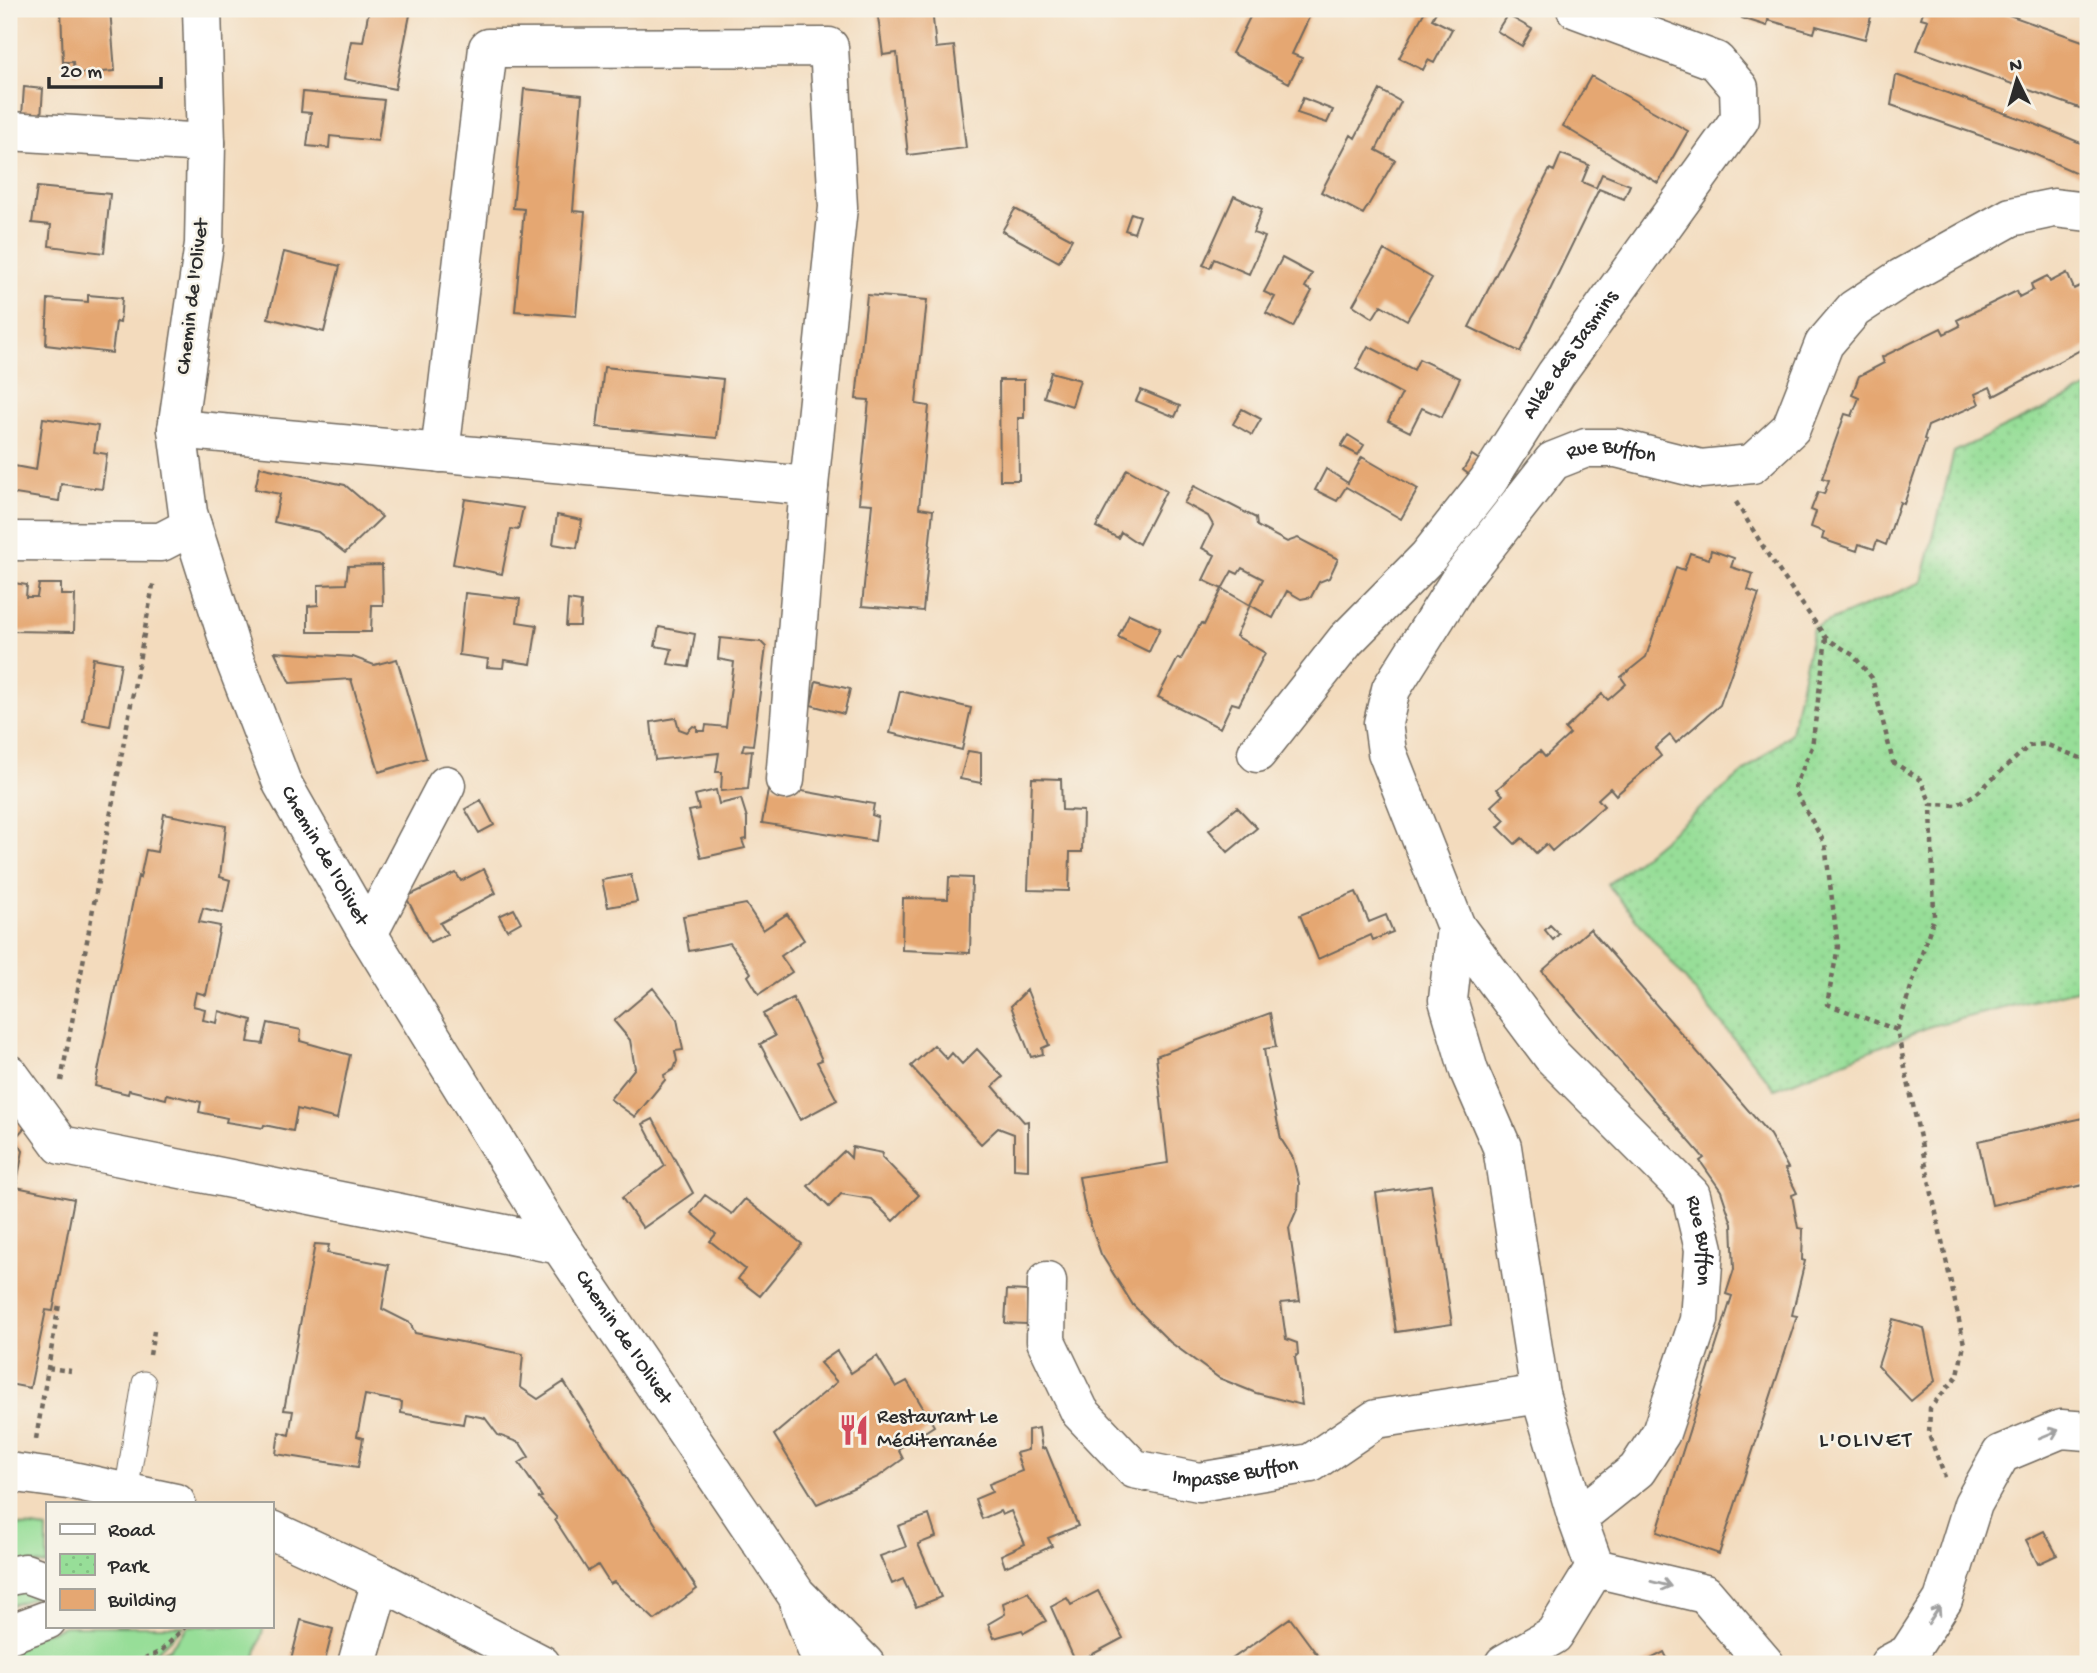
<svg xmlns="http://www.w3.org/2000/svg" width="2097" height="1673" viewBox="0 0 2097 1673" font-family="'Gochi Hand',sans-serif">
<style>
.grass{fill:#97de98;stroke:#618462;stroke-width:2}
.park{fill:url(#park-dots);stroke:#618462;stroke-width:2}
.building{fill:#e5a772}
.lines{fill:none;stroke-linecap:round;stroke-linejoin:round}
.service-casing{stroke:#71695e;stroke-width:25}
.minor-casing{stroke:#71695e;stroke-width:41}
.path{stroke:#71695e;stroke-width:4.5;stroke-dasharray:5 5;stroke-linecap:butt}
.service{stroke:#fff;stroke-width:23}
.minor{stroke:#fff;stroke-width:38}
.oneway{stroke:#a0a0a0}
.labels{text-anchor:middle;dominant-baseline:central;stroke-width:5;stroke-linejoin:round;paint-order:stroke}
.street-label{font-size:21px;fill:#2b2b2b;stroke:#f7f3e8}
.poi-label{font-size:21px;fill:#2b2b2b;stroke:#f7f3e8;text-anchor:start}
.neighbourhood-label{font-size:23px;letter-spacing:2px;fill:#2b2b2b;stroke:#f7f3e8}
</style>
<defs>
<pattern id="park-dots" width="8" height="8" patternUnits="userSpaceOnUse" patternTransform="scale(1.75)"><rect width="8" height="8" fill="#97de98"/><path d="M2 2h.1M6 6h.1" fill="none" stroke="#82bf83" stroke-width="1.8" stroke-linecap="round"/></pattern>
</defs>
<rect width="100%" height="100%" fill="#f7f3e8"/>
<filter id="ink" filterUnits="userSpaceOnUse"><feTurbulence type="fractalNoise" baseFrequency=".0143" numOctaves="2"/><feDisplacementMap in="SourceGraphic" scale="14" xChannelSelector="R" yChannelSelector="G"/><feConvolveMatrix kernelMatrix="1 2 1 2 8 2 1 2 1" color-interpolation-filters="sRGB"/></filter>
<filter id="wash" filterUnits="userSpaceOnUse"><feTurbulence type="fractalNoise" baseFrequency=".00686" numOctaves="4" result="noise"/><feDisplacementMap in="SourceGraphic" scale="28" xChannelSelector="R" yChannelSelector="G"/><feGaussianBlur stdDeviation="1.57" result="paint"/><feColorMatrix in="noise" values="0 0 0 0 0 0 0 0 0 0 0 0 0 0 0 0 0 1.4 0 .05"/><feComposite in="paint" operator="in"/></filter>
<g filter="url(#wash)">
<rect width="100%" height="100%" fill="#f3dbbd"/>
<path class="grass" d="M9,1524L47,1529V1565L9,1562Z
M9,1585L39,1596L9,1606Z
M65,1626H184L156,1652L129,1664H9V1644Z
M189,1626H264L253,1664H138L170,1648Z"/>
<path class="park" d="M2088,388V987L1931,1026L1775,1089L1608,885L1791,733L1813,628L1922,582L1954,452Z"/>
<g id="blocks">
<path class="building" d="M61,9H110L115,71L74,74L73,62H63Z
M369,9L411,10L395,89L344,79L351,41L363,42Z
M877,9H932L936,48L954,46L966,148L908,155L897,53L883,55Z
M1260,9H1313L1292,54L1302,58L1289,83L1232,53L1253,11L1258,14Z
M1426,9L1437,10L1432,19L1452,29L1434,63L1428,60L1423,70L1399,58Z
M1745,9H1873L1865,39L1816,26L1814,33L1768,20L1767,26L1742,18Z
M1924,9H1992L2088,43V111L1917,50L1928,20L1921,18Z
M1507,15L1532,29L1522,46L1497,31Z
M1896,75L2030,122L2088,146V178L2034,154L1891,105Z
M1591,76L1688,131L1658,183L1563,126Z
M24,87L43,89L41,118L22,116Z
M524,89L582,95L573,211L585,212L576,316L515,311L524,209L513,208Z
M1380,90L1401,102L1376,150L1395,160L1363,214L1321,192L1351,135L1355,138Z
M303,92L384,100L378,141L330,136L329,148L307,146L311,113L301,112Z
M1303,98L1333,110L1327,123L1297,113Z
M1561,154L1589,165L1582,182L1596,188L1602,174L1630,185L1624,199L1599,189L1520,352L1469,327L1550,169L1554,171Z
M37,187L110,194L104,253L49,246L51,225L32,223Z
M1234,196L1262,209L1253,233L1265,237L1249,274L1214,259L1210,268L1203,265Z
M1015,209L1072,239L1059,262L1002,231Z
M1131,213L1140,216L1134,233L1125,230Z
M1384,250L1432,278L1407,320L1381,305L1373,318L1353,305Z
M284,252L340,266L324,332L268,318Z
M1282,258L1312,274L1305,287L1312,291L1293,327L1266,313L1275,297L1264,292Z
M2067,273L2074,289L2080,286L2088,302V346L1994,396L1990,387L1975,394L1979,404L1928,426L1924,439L1926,440L1904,504L1900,502L1886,545L1877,541L1874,549L1859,544L1857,551L1822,539L1824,532L1811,527L1816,512L1811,510L1818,492L1824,494L1829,480L1822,478L1845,414L1852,416L1859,398L1852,395L1859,376L1884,363L1882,357L1941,328L1944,334L1960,326L1957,320L2017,291L2019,297L2033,290L2031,284L2047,276L2050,282Z
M88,295L122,298L120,323L116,322L112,353L46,345L48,299L88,302Z
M867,295L927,300L916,404L929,406L919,508L933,510L923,611L862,606L872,504L859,503L869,400L856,399Z
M1368,346L1414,370L1419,359L1460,378L1442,417L1422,408L1410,432L1388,421L1402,394L1356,369Z
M604,367L723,379L717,438L597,427Z
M1051,372L1080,380L1072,406L1044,397Z
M999,380H1024V418H1018L1019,480H1000Z
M1141,390L1180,406L1175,417L1136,401Z
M1242,409L1261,419L1252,435L1233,424Z
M43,418L98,426L94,452L107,454L102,489L61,484L59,501L9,493V465L36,470Z
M1348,435L1364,445L1358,455L1341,446Z
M1472,455L1481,461L1471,476L1463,470Z
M1362,457L1418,489L1401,519L1346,487L1337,501L1315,490L1326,469L1348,483Z
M260,467L345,485L382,517L345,553L318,532L274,522L280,494L255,489Z
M1127,469L1166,491L1139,544L1121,532L1118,538L1096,527Z
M1194,486L1256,518L1257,526L1287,542L1298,538L1338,559L1329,578L1319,582L1311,597L1301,599L1287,591L1273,618L1250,605L1236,636L1265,653L1239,705L1232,703L1220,728L1158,697L1178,658L1181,659L1201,623L1204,625L1222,589L1250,605L1263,579L1242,568L1238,574L1232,571L1222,589L1203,580L1215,555L1202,548L1213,525L1208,516L1184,503Z
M465,499L523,508L518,530L511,529L502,574L453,564Z
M557,515L582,520L577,548L553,544Z
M1711,550L1734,558L1731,567L1753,574L1748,590L1759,594L1720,705L1676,743L1670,735L1655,748L1661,756L1616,795L1610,788L1598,799L1604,806L1552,851L1546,844L1536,853L1522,838L1515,844L1498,827L1505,820L1491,806L1503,795L1497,789L1540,751L1545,757L1570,734L1565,729L1602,694L1608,700L1626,684L1621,677L1646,657L1676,567L1684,570L1690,553L1709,559Z
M382,565L383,605H372L371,632H308V606L318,605V585L346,584L348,566Z
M14,583L27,585L26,597H37L39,584H61V595H75L74,632L9,631V596H14Z
M465,593L520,599L517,622L537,625L531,664L504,660L503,668L487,667L488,659L459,655Z
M568,600L581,602L580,626H566Z
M1129,614L1160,628L1149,652L1118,637Z
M659,627L695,634L689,667L668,664L672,649L655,646Z
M720,638L761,642L766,647L753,745L744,744L742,751L752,750L748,789L721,791L722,772H716L719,753L655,760L651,722L676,718L679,729L687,732L693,726L697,727V731H705L706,725L726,727L734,662L718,659Z
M275,652L353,657L374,665L397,659L426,758L379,772L351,679L290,683Z
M93,658L121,663L110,726L83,721Z
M816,681L850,689L844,714L811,705Z
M900,691L971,708L962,750L890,733Z
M968,751L981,753V783L960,779Z
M1032,778L1061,779L1062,810L1083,811L1082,852H1070L1069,891L1028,890Z
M769,785L874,804L872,815L878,817L875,841L762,823Z
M716,790L719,804L741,799L747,818V839L742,840L745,848L701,858L689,811L699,809L695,795Z
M481,800L494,825L479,833L465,809Z
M1237,807L1257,828L1228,852L1209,830Z
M164,814L226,826L220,877L230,880L223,913L203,908L199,922L220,926L206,995L196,992L193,1006L205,1009L203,1020L217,1023L219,1011L252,1020L248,1042L263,1044L268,1023L301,1030L300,1041L350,1055L337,1119L297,1109L293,1131L264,1125L263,1128L226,1122L227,1118L199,1112L201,1102L167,1094L166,1099L129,1090L128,1094L95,1086L138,876L140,878L146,850L157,852Z
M484,869L496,893L440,923L447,934L430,942L406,897L456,873L461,881Z
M631,875L637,902L608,907L602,880Z
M949,877L972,878L970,953L902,950L903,898L948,899Z
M1356,892L1369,922L1386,915L1393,932L1373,940L1371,935L1318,959L1300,915Z
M746,904L763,930L787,914L804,940L781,956L792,972L759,994L748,976L751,973L730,943L689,951L683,916Z
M514,909L521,922L507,930L499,916Z
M1550,925L1559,934L1553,940L1545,930Z
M1590,929L1770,1135L1788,1168L1785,1169L1797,1193L1792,1195L1798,1228L1803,1229L1802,1260L1805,1261L1792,1315L1797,1316L1719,1554L1657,1532L1732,1296L1726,1294L1734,1269L1732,1224L1721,1191L1700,1161L1704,1158L1542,971Z
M653,988L677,1019L683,1050L675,1051L677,1061L674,1069L664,1075L665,1080L635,1117L610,1099L635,1068L630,1040L614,1021Z
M1027,990L1049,1045L1042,1048L1043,1054L1031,1057L1011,1006Z
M793,998L822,1060L817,1062L837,1100L800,1120L760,1044L775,1036L763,1014Z
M1270,1013L1276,1047L1264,1049L1268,1077L1281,1139L1293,1158L1299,1183L1298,1207L1289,1228L1300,1301L1281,1303L1286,1339L1297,1343L1298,1354L1295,1357L1302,1405L1256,1393L1219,1378L1170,1342L1133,1305L1101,1254L1085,1209L1079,1177L1168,1163L1156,1056Z
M934,1045L947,1059L952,1053L962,1064L977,1049L1003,1077L993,1086L1024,1122L1028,1121V1170L1014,1169V1134L998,1128L981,1144L911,1066Z
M15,1115L27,1125L15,1138L23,1151L16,1187L74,1199L53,1311L46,1310L30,1388L9,1384V1118Z
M2088,1117V1184L1992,1205L1978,1141Z
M653,1119L693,1193L643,1228L622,1198L665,1166L643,1124Z
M852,1147L883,1153L882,1157L919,1195L893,1221L871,1199L841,1194L829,1207L808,1186L844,1151L851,1158Z
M1431,1185L1452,1324L1396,1332L1376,1193Z
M705,1195L732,1214L745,1199L802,1244L760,1296L738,1279L745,1269L710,1241L716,1234L691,1213Z
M315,1244L329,1245L327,1253L389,1265L382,1309L410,1323L415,1333L523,1354L520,1387L538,1399L564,1382L697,1589L655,1620L614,1582L610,1584L598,1565L588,1571L555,1520L557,1518L539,1498L542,1497L519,1463L529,1457L520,1443L498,1435L485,1418L465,1414L463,1424L401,1413L402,1402L365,1395L357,1436L363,1438L358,1467L276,1454L279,1432L289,1435L293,1411L284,1410Z
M1007,1290L1027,1291V1324L1005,1323Z
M1893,1319L1924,1328L1935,1381L1911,1401L1878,1366Z
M837,1351L851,1373L877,1356L896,1387L907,1381L934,1426L898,1449L903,1459L878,1477L817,1504L774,1435L837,1382L820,1363Z
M1039,1428L1042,1449L1046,1448L1078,1526L1048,1538L1052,1546L1005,1567L1001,1555L1025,1544L1011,1511L1002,1515L1000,1511L982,1519L975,1499L992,1492L989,1484L1022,1471L1016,1453L1028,1450V1430Z
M929,1515L936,1537L918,1544L941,1597L916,1607L903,1579L892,1584L880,1556L906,1547L898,1526Z
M2044,1531L2057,1555L2038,1564L2026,1540Z
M1098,1591L1123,1638L1076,1663L1051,1607L1067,1598L1071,1605Z
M1028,1592L1046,1621L1024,1633L1022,1630L994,1638L988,1624L1005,1614L1003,1603Z
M1290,1618L1324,1664H1225Z
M301,1620L333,1629L325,1661L336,1664H290Z
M1664,1652L1670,1664H1641Z"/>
</g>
</g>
<g filter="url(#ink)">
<use href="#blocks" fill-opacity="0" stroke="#71695e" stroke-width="2"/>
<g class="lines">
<defs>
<path id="service" d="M126,1493L144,1383"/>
<g id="minor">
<path id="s1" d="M202,9L206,143L204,244L177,429L188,513L234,658L282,783L368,934L560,1245L796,1594L865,1664"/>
<path d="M9,131L206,143"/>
<path d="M177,429L809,486"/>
<path d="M440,453L488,48L829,47L838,207L809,486L785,780"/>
<path d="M9,541L161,542L192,526"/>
<path id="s2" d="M1257,753L1346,640L1428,557L1488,481L1556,374L1740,119L1739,88L1716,61L1576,9"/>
<path id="s3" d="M1456,927L1552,1056L1691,1195L1704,1249L1699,1320L1661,1433L1637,1470L1577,1518"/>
<path d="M368,934L446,785"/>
<path d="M9,1074L61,1145L560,1245"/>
<path id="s4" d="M1047,1281L1046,1341L1080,1412L1134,1469L1199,1482L1311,1463L1376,1419L1540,1394"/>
<path d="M9,1472L68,1480L176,1503"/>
<path d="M271,1530L381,1581L541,1664"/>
<path id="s5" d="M1595,1568L1577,1518L1540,1394L1502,1147L1469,1071L1448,1000L1456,927L1387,752L1383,723L1391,689L1461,578L1553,461L1586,448H1617L1701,469L1752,464L1791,428L1824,344L1854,309L1901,278L2011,217L2054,208L2088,212"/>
<path d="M1595,1568L1705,1594L1765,1664"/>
<path d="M9,1576L25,1573L47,1581"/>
<path d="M800,1606L822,1664"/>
<path d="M9,1634L47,1620"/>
<path d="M357,1664L381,1581"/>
<path d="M1504,1664L1554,1635L1595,1568"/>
<path d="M1889,1664L1908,1654L1943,1600L1973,1504L2001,1454L2061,1429L2088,1431"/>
</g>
</defs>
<use href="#service" class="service-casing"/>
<use href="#minor" class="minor-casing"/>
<path class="path" d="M1736,502L1770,558L1826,638L1853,655L1872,678L1893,762L1921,780L1931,804L1956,805L1976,794L2029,746L2045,744L2088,761
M1826,638L1812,747L1794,789L1825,844L1838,947L1827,1004L1897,1030L1964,1344L1958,1375L1930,1408L1929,1435L1945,1477
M1897,1030L1934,917L1931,804
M61,1081L154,580
M150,1355L154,1331
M48,1368L71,1371
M36,1439L59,1304
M135,1664L161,1651L186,1626"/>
<use href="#service" class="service"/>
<use href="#minor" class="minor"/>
</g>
<defs><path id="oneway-shaft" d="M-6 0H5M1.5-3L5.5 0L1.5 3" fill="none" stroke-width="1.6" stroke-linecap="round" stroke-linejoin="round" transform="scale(1.75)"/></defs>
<g class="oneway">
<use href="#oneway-shaft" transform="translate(2049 1434) rotate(-22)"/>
<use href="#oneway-shaft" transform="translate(1661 1584) rotate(14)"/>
<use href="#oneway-shaft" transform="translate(1934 1615) rotate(-57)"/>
</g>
</g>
<defs>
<symbol id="restaurant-bare" viewBox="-9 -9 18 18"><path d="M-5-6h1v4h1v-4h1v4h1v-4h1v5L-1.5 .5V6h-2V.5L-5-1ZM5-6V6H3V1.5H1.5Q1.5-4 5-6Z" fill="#d1495b" stroke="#f7f3e8" stroke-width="2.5" paint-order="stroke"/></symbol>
</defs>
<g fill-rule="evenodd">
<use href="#restaurant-bare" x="832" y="1408" width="44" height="44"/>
</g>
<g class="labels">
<g class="street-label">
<text transform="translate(194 297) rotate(-83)">Chemin de l'Olivet</text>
<text stroke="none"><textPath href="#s2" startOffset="508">Allée des Jasmins</textPath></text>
<text stroke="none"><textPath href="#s5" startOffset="1256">Rue Buffon</textPath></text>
<text stroke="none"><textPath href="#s1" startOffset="877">Chemin de l'Olivet</textPath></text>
<text stroke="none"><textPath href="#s3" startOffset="404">Rue Buffon</textPath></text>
<text stroke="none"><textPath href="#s1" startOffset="1444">Chemin de l'Olivet</textPath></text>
<text stroke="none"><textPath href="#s4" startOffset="320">Impasse Buffon</textPath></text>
</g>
<g class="poi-label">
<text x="877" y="1418">Restaurant Le<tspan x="877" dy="24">Méditerranée</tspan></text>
</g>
<g class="neighbourhood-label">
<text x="1866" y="1441">L'OLIVET</text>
</g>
</g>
<rect width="2097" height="1673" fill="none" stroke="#f7f3e8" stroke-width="35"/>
<rect x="46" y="1502" width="228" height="126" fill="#f7f3e8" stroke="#a5a39c" stroke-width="2"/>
<rect x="60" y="1524" width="35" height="10" fill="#ffffff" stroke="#a5a39c" stroke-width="2"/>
<text x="108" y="1536" font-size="21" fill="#2b2b2b">Road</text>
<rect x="60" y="1554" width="35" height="21" fill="url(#park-dots)" stroke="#a5a39c" stroke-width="2"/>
<text x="108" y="1572" font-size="21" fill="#2b2b2b">Park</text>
<rect x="60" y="1589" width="35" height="21" fill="#e5a772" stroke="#a5a39c" stroke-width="2"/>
<text x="108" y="1606" font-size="21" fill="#2b2b2b">Building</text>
<g transform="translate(2017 80) rotate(355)" stroke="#f7f3e8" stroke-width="5" paint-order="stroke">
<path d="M0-5L12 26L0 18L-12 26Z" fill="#2b2b2b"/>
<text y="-10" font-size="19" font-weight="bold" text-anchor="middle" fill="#2b2b2b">N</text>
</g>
<path d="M49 77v10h112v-10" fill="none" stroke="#2b2b2b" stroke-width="3.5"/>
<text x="60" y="77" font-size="21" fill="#2b2b2b" stroke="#f7f3e8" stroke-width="5" paint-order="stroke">20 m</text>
</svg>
